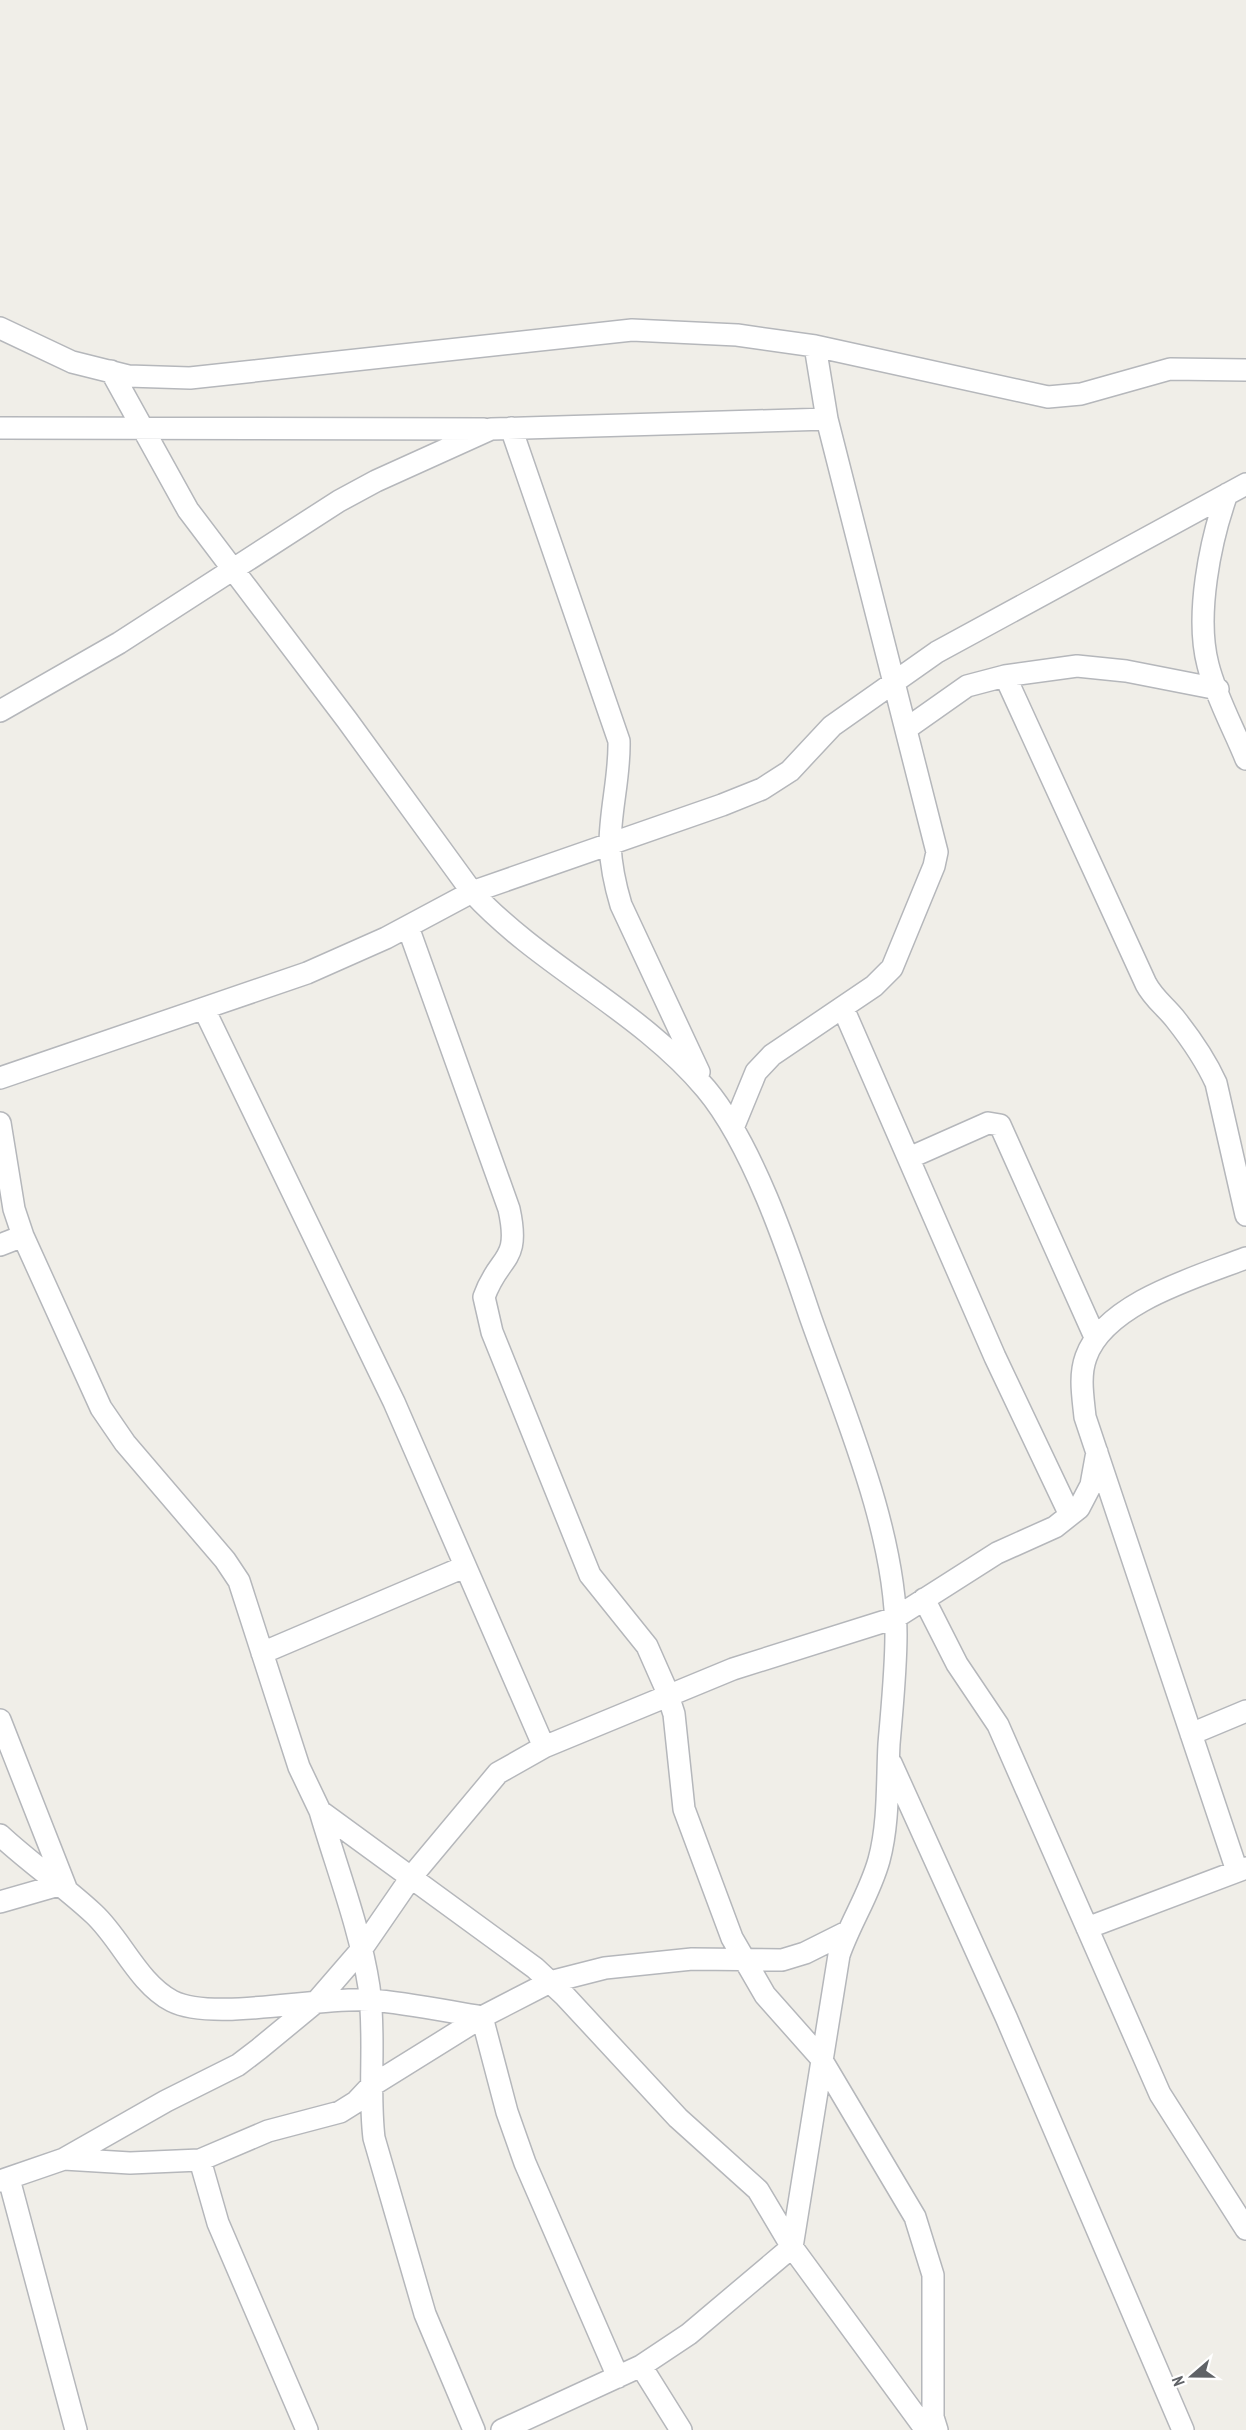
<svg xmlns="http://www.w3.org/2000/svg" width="1246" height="2430" viewBox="0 0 1246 2430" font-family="'PT Sans Narrow',sans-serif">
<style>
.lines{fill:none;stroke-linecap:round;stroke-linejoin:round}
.minor-casing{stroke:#b5b7bb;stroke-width:24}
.minor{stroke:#fff;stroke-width:21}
</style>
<rect width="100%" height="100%" fill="#f0eee8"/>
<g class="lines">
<defs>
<path id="minor" d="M0,328L72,362L128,376L190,378L632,330L737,335L815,346L1048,397L1081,394L1170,369L1246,370
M111,371L188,510L347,720L472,892C541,967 640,1010 706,1089C752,1144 787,1247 810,1316C844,1413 896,1531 896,1634C896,1670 892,1708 889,1744C887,1782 889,1823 879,1860C870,1893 850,1923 839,1955L792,2247L689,2334L641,2366L502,2430
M0,428L484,429
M511,428L619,741C620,776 610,810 610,845C611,866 615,885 621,905L699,1072
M1227,494C1210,541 1195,616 1208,665C1216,697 1234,729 1246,759
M1005,676L1146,984C1154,999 1166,1007 1176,1020C1191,1039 1206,1061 1216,1083L1246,1215
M0,711L119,643L339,501L376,481L491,429L827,419
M906,729L967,686L1005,676L1077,666L1126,671L1218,689
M408,927L509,1209C521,1264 499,1254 484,1297L492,1332L590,1575L647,1646L666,1689L674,1714L684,1809L732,1938L765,1995L820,2057L915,2217L933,2275V2417L937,2430
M843,1008L995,1357L1070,1515
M204,1009L394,1402L544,1747
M0,1078L307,973L386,938L472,892L722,805L762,789L790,771L832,726L937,652L1246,484
M0,1123L14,1209L23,1236L101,1408L125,1443L225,1560L239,1581L299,1767L320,1811L535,1968L565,1996L678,2118L758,2190L792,2247L926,2430
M733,1128L756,1072L772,1055L874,986L892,968L934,866L937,852L827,419L815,346
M909,1158L988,1123L1000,1125L1095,1337
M0,1245L23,1236
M924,1599L957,1664L998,1725L1160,2094L1246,2229
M262,1653L464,1567
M0,1720L66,1888
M1191,1734L1246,1711
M891,1763L1006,2017L1183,2430
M320,1811C337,1869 360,1928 369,1987C376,2037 368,2088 374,2138L425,2314L474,2430
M0,1835C30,1863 64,1886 94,1914C121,1939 138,1983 172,2001C213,2022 319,1996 370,2000C408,2003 445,2011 482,2017L507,2112L525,2163L618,2377
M1237,1871L1085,1417C1083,1397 1079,1376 1086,1357C1105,1303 1197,1277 1246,1258
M0,1902L59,1885
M1087,1928L1246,1868
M64,2159L130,2163L200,2160L268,2131L340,2112L356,2102L371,2086L482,2017L550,1982L605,1968L692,1959L782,1960L805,1953L847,1932
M200,2160L218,2223L307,2430
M9,2179L76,2430
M0,2181L64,2159L166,2101L238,2065L259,2049L316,2002L361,1950L412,1876L498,1773L544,1747L733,1669L895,1618L997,1553L1055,1527L1079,1508L1091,1485L1097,1452
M641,2366L681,2430"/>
</defs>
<use href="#minor" class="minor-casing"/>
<use href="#minor" class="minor"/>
</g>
<g transform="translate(1192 2376) rotate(250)" stroke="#ffffff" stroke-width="4.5" paint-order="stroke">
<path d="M0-4.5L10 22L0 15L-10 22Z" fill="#5f6266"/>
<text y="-9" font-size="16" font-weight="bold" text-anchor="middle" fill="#5f6266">N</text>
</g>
</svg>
